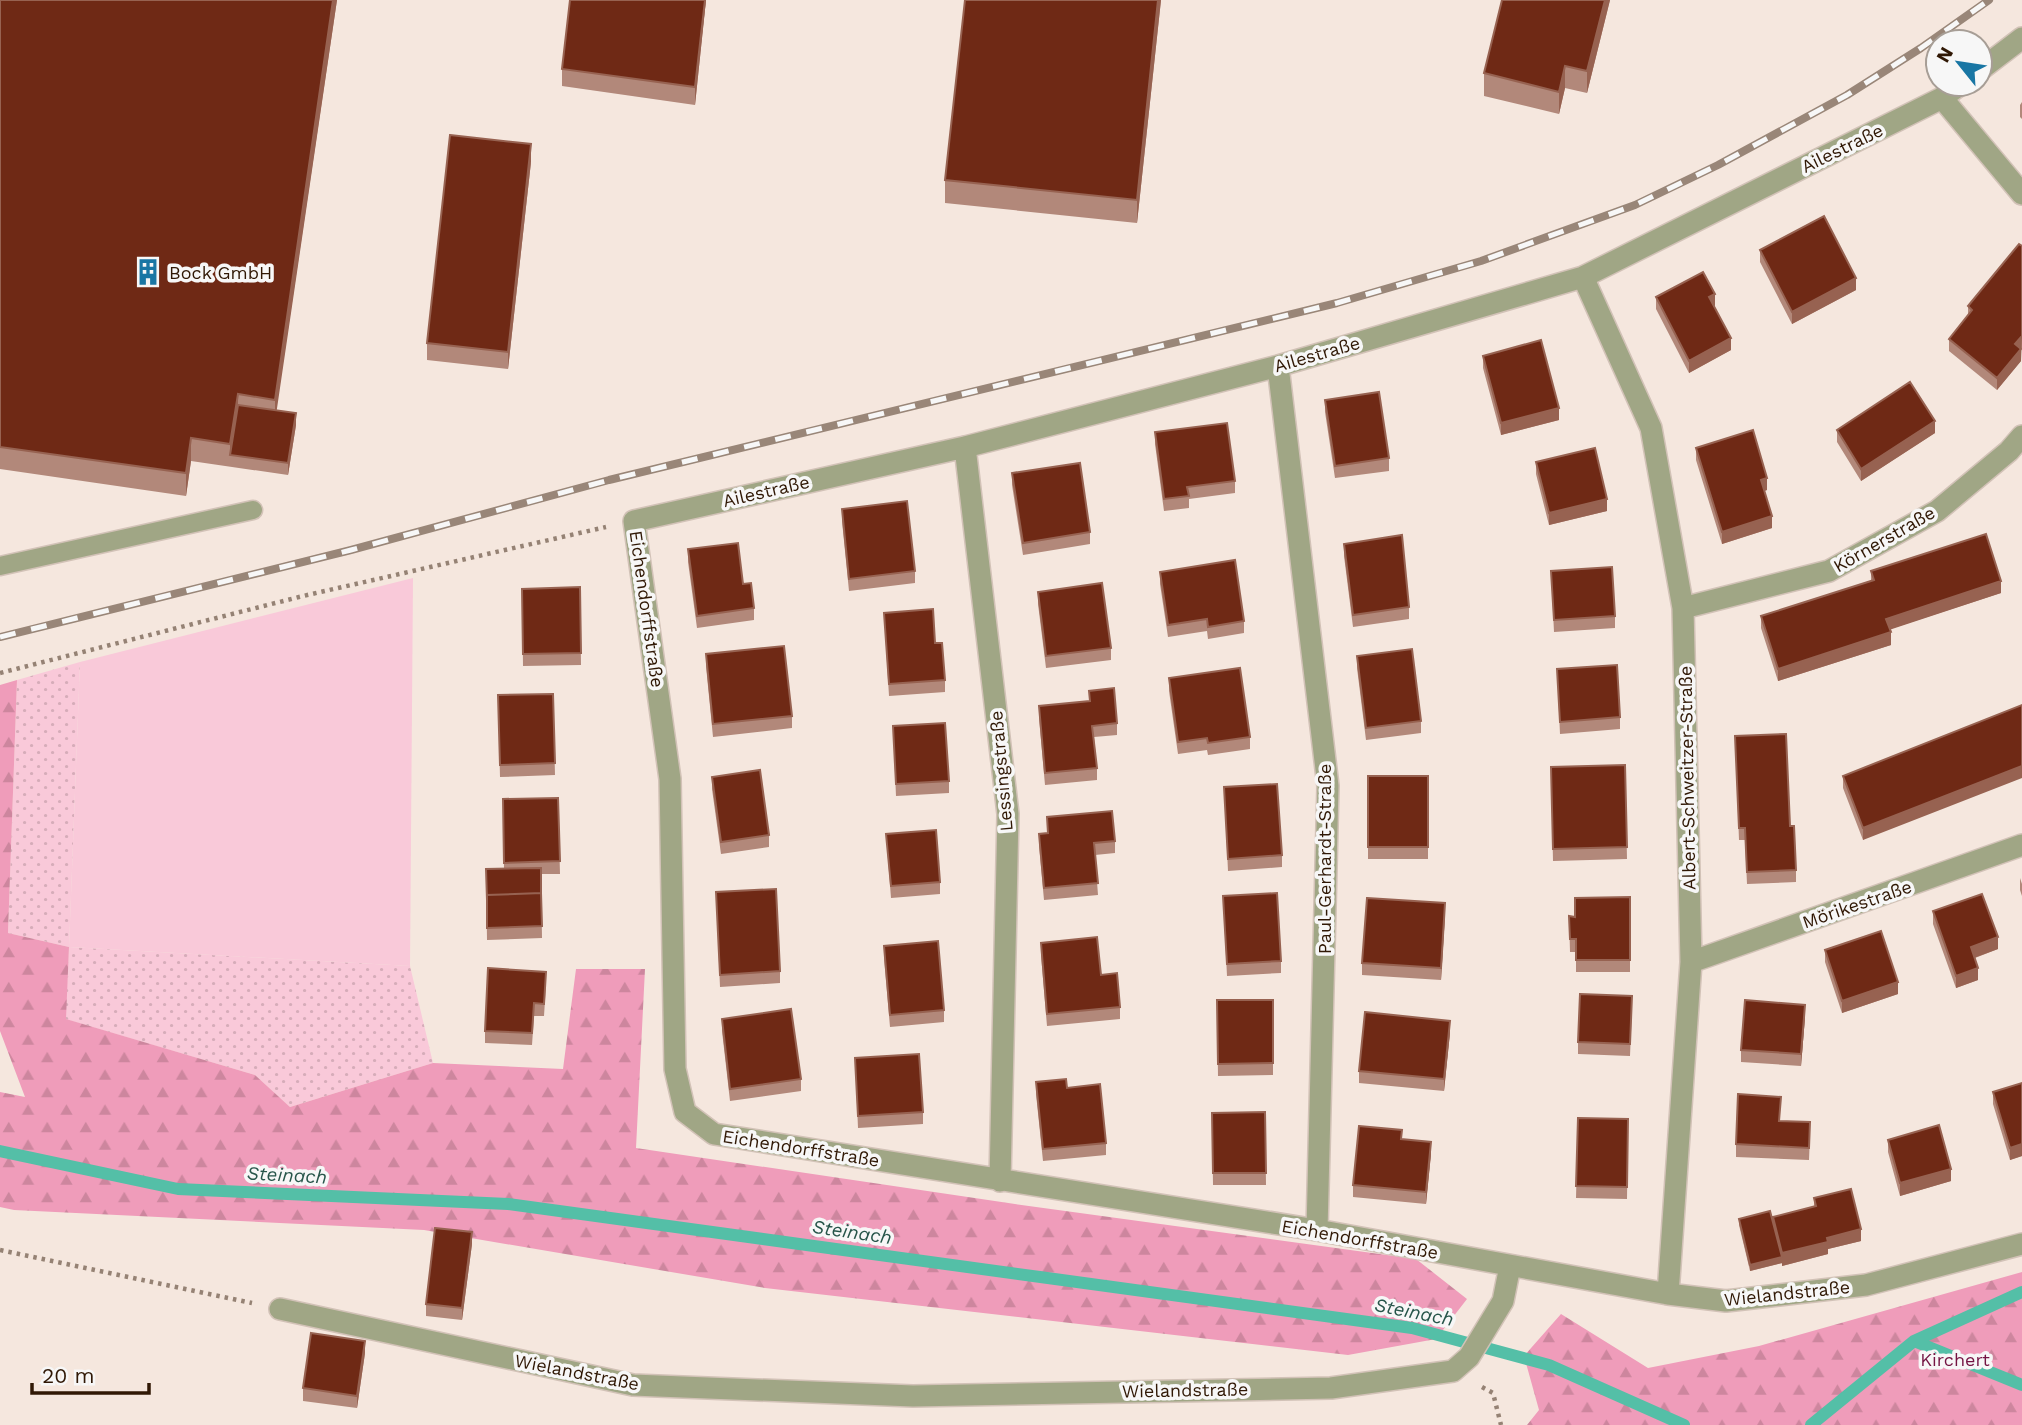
<svg xmlns="http://www.w3.org/2000/svg" width="2022" height="1425" viewBox="0 0 2022 1425" font-family="'Work Sans',sans-serif">
<style>
.grass{fill:url(#grass-dots)}
.forest{fill:url(#forest-firs)}
.green{fill:#f9c9d9}
.lines{fill:none;stroke-linecap:round;stroke-linejoin:round}
.stream{stroke:#54bfa7;stroke-width:12}
.service-casing{stroke:#d2c2b7;stroke-width:21}
.minor-casing{stroke:#d2c2b7;stroke-width:24}
.path{stroke:#958274;stroke-width:4.5;stroke-dasharray:3.5 5;stroke-linecap:butt}
.service{stroke:#a0a685;stroke-width:18}
.minor{stroke:#a0a685;stroke-width:21}
.rail-casing{stroke:#998678;stroke-width:8}
.rail{stroke:#f7f7f7;stroke-width:5;stroke-dasharray:16;stroke-linecap:butt}
.wall{fill:#b2887a}
.shaded-wall{fill:#976251}
.building{fill:#6f2915;stroke:#976251;stroke-width:2}
.labels{text-anchor:middle;dominant-baseline:central;stroke-width:7;stroke-linejoin:round;paint-order:stroke}
.street-label{font-size:18px;fill:#301805;stroke:#f7f7f7}
.poi-label{font-size:18px;fill:#301805;stroke:#f7f7f7;text-anchor:start}
.park-label{font-size:18px;fill:#741443;stroke:#f7f7f7}
.water-label{font-size:19px;font-style:italic;fill:#27554a;stroke:#f7f7f7}
</style>
<defs>
<pattern id="grass-dots" width="8" height="8" patternUnits="userSpaceOnUse" patternTransform="scale(1.75)"><rect width="8" height="8" fill="#f9c9d9"/><path d="M2 2h.1M6 6h.1" fill="none" stroke="#d6acb9" stroke-width="1.8" stroke-linecap="round"/></pattern>
<pattern id="forest-firs" width="22" height="20" patternUnits="userSpaceOnUse" patternTransform="scale(1.75)"><rect width="22" height="20" fill="#ef9cba"/><path d="M5 1l3.5 6h-7zM16 11l3.5 6h-7z" fill="#cd869e"/></pattern>
</defs>
<rect width="100%" height="100%" fill="#f5e7de"/>
<path class="grass" d="M80,662L69,947L410,966L433,1063L290,1107L255,1075L65,1019L69,947L8,933L17,680Z"/>
<path class="forest" d="M17,680L8,933L69,947L66,1019L255,1075L290,1107L433,1063L563,1069L576,969H645L636,1148L1015,1204L1416,1259L1467,1299L1436,1339L1348,1355L765,1288L424,1230L14,1210L0,1207V1092L25,1097L0,1031V685Z
M2022,1272V1425H1527L1539,1410L1524,1356L1561,1314L1648,1368L1759,1346Z"/>
<path class="green" d="M413,578L410,966L69,947L80,662Z"/>
<g class="lines">
<path class="stream" d="M0,1151L178,1189L508,1204L1412,1328L1549,1365L1684,1425
M1914,1341L2022,1385
M1811,1425L1914,1341L2022,1292"/>
<defs>
<path id="service" d="M0,566L253,510"/>
<path id="minor" d="M1980,70L2022,38
M1961,84L1942,98L1583,277L1278,366L965,447L634,521L670,779L675,1069L685,1112L714,1134L1317,1230L1668,1294L1726,1301L1866,1285L2022,1244
M1942,98L2022,194
M1583,277L1651,428L1683,608L1691,962L1668,1294
M1278,366L1328,786L1317,1230
M965,447L1008,814L1000,1181
M1683,608L1829,571L1937,511L2009,451L2022,436
M1691,962L2022,845
M280,1309L633,1385L913,1396L1331,1388L1453,1371L1469,1357L1503,1301L1510,1266"/>
</defs>
<use href="#service" class="service-casing"/>
<use href="#minor" class="minor-casing"/>
<path class="path" d="M0,673L303,596L606,527
M0,1250L252,1303
M1482,1387L1493,1393L1501,1425"/>
<use href="#service" class="service"/>
<use href="#minor" class="minor"/>
<defs>
<path id="rail" d="M0,637L351,550L609,480L1337,303L1481,261L1635,205L1718,165L1847,95L1921,48L1989,0"/>
</defs>
<use href="#rail" class="rail-casing"/>
<use href="#rail" class="rail"/>
</g>
<path class="wall" d="M0,0H337L276,410L296,425L288,475L191,461L186,496L0,469Z
M706,0L695,105L562,86V69Z
M1161,0L1137,223L945,203V180Z
M1502,0H1610L1587,93L1565,88L1559,114L1484,96V73Z
M2022,102V119L2020,117V105Z
M531,162L508,369L427,360V343Z
M2022,246V348L2021,349V361L1997,390L1949,351V339L1968,315V306Z
M1760,250L1856,290L1792,324L1760,262Z
M1656,297L1731,350L1689,373L1656,309Z
M1483,356L1559,420L1501,435L1483,368Z
M1325,400L1389,458V471L1335,478L1325,412Z
M1837,430L1935,433L1861,481L1837,442Z
M1155,432L1235,481V493L1189,499V508L1164,511L1155,444Z
M1696,448L1767,490L1764,491L1772,528L1722,544L1696,460Z
M1536,462L1607,511L1549,525L1536,474Z
M1012,473L1090,532V544L1023,555L1012,485Z
M842,509L915,571V583L849,591L842,521Z
M1344,544L1409,607V619L1353,627L1344,556Z
M688,549L743,584L754,608V620L697,628L688,562Z
M1551,571L1615,616V628L1554,632Z
M1871,571L2001,593L1890,629L1891,645L1778,681L1761,628V616L1871,581Z
M1160,572L1244,621V633L1208,639L1207,631L1168,637L1160,584Z
M580,587L581,665L523,666L522,589Z
M1038,592L1111,648V660L1046,668L1038,604Z
M884,613L935,643L945,680V692L889,696Z
M706,654L792,716V728L713,737L706,666Z
M1357,656L1421,721V733L1366,740L1357,668Z
M1557,669L1620,717V729L1560,734Z
M1169,678L1250,737V749L1208,755L1207,750L1178,754L1169,691Z
M1089,691L1117,723V735L1094,737L1097,768V780L1045,785L1039,718V706L1089,701Z
M553,694L555,775L500,777L498,695Z
M2022,705L1863,840L1843,788V776Z
M893,726L949,781V793L896,796Z
M1735,736L1790,826L1796,870V882L1747,884L1745,840H1739Z
M1625,765L1627,859L1553,861L1551,767Z
M1368,776H1428V859H1368Z
M712,777L769,835V847L721,854L712,789Z
M1224,787L1282,855V867L1228,871Z
M558,798L560,874H541L542,938L487,940L486,869H504L503,799Z
M1047,817L1115,841V853L1095,855L1098,895L1044,900L1039,846V834L1047,833Z
M886,834L940,882V894L891,898Z
M2020,878L2022,884V896L2020,890Z
M716,892L780,971V983L720,987Z
M1223,896L1281,961V973L1227,976Z
M1630,897V972H1576V952H1570L1569,916L1575,917Z
M1933,911L1998,949L1975,958L1978,980L1956,988L1933,924Z
M1445,915L1441,980L1362,975V963Z
M1041,943L1101,975L1120,1007V1019L1047,1026L1041,955Z
M884,946L944,1010V1022L890,1027L884,958Z
M1825,950L1898,994L1842,1013L1825,962Z
M546,984L544,1016H534L532,1045L485,1043V1031Z
M1217,1000H1273V1075L1218,1076Z
M1632,1008L1630,1056L1578,1054V1042Z
M1805,1017L1801,1066L1741,1062V1050Z
M722,1019L801,1079V1091L730,1101L722,1031Z
M1450,1033L1444,1091L1359,1083V1071Z
M855,1058L923,1112V1124L858,1128Z
M1036,1082L1106,1143V1155L1043,1161L1036,1094Z
M2022,1083V1156L2010,1160L1993,1104V1092Z
M1265,1112L1266,1185H1213L1212,1113Z
M1578,1118L1628,1119L1627,1199L1576,1198Z
M1780,1121L1810,1135L1809,1160L1736,1157V1144Z
M1402,1139L1431,1154L1426,1204L1353,1197V1185Z
M1888,1140L1951,1181L1900,1196L1888,1152Z
M1814,1198L1861,1241L1828,1249V1254L1782,1266V1263L1750,1271L1739,1225V1219L1773,1221L1814,1207Z
M472,1244L462,1320L426,1316V1304Z
M365,1353L357,1408L303,1401V1388Z"/>
<path class="shaded-wall" d="M333,0H337L275,422V400Z
M705,0H706L695,105V87Z
M1158,0H1161L1137,223V200Z
M1605,0H1610L1587,93V71Z
M1565,66V88L1559,114V92Z
M531,144V162L508,369V352Z
M1856,278V290L1792,324V312Z
M1715,294V307L1709,297Z
M2022,336L2021,361L1997,390V378L2015,344Z
M1731,338V350L1689,373V361Z
M238,394V417L230,455V444Z
M1559,408V420L1501,435V423Z
M296,413V425L288,475V463Z
M1935,421V433L1861,481V469Z
M191,438V461L186,496V473Z
M1767,478V490L1761,492V480Z
M1607,499V511L1549,525V513Z
M1772,516V528L1722,544V532Z
M2001,581V593L1886,631V619Z
M1891,632V645L1778,681V669Z
M2022,766V778L1863,840V828Z
M1445,903V915L1441,980V968Z
M1998,937V949L1971,959V947Z
M1978,968V980L1956,988V976Z
M1898,982V994L1842,1013V1001Z
M1805,1005V1017L1801,1066V1054Z
M1450,1021V1033L1444,1091V1079Z
M1431,1142V1154L1426,1204V1192Z
M2022,1144V1156L2010,1160V1148Z
M1951,1169V1181L1900,1196V1183Z
M1861,1229V1241L1828,1249V1254L1782,1266V1253L1827,1238Z
M472,1232V1244L462,1320V1308Z
M1782,1257V1263L1750,1271V1265Z
M365,1341V1353L357,1408V1396Z"/>
<path class="building" d="M0,0H333L275,400L238,394L230,444L191,438L186,473L0,447Z
M570,0H705L695,87L562,69Z
M965,0H1158L1137,200L945,180Z
M1502,0H1605L1587,71L1565,66L1559,92L1484,73Z
M450,135L531,144L508,352L427,343Z
M1824,216L1856,278L1792,312L1760,250Z
M2019,244L2022,246V336L2015,344L2021,349L1997,378L1949,339L1972,310L1968,306Z
M1703,272L1715,294L1709,297L1731,338L1689,361L1656,297Z
M1541,340L1559,408L1501,423L1483,356Z
M1910,382L1935,421L1861,469L1837,430Z
M1379,392L1389,458L1335,466L1325,400Z
M238,405L296,413L288,463L230,455Z
M1227,423L1235,481L1187,487L1189,496L1164,499L1155,432Z
M1753,430L1767,478L1761,480L1772,516L1722,532L1696,448Z
M1595,448L1607,499L1549,513L1536,462Z
M1080,463L1090,532L1023,543L1012,473Z
M907,501L915,571L849,579L842,509Z
M1986,534L2001,581L1886,619L1891,632L1778,669L1761,616L1874,580L1871,571Z
M1402,535L1409,607L1353,615L1344,544Z
M738,543L743,584L751,583L754,608L697,616L688,549Z
M1235,560L1244,621L1208,627L1207,619L1168,625L1160,572Z
M1612,567L1615,616L1554,620L1551,571Z
M1102,583L1111,648L1046,656L1038,592Z
M580,587L581,653L523,654L522,589Z
M933,609L935,643H942L945,680L889,684L884,613Z
M784,646L792,716L713,724L706,654Z
M1412,649L1421,721L1366,728L1357,656Z
M1617,665L1620,717L1560,722L1557,669Z
M1240,668L1250,737L1208,743L1207,738L1178,742L1169,678Z
M1114,688L1117,723L1092,726L1097,768L1045,773L1039,706L1090,701L1089,691Z
M553,694L555,763L500,765L498,695Z
M2022,705V766L1863,828L1843,776Z
M945,723L949,781L896,784L893,726Z
M1786,734L1790,826H1794L1796,870L1747,872L1745,828H1739L1735,736Z
M1625,765L1627,847L1553,849L1551,767Z
M760,770L769,835L721,842L712,777Z
M1368,776H1428V847H1368Z
M1277,784L1282,855L1228,859L1224,787Z
M558,798L560,861L504,863L503,799Z
M1112,811L1115,841L1094,843L1098,883L1044,888L1039,834L1048,833L1047,817Z
M936,830L940,882L891,886L886,834Z
M541,868V893L487,895V900L486,869Z
M776,889L780,971L720,975L716,892Z
M541,893L542,926L487,928V895Z
M1277,893L1281,961L1227,964L1223,896Z
M1982,894L1998,937L1971,947L1978,968L1956,976L1933,911Z
M1630,897V960H1576V939H1570L1569,916L1575,917V898Z
M1367,898L1445,903L1441,968L1362,963Z
M1881,931L1898,982L1842,1001L1825,950Z
M1097,937L1101,975L1117,973L1120,1007L1047,1014L1041,943Z
M938,941L944,1010L890,1015L884,946Z
M488,968L546,972L544,1004L534,1003L532,1033L485,1031Z
M1580,994L1632,996L1630,1044L1578,1042Z
M1217,1000H1273V1063L1218,1064Z
M1745,1000L1805,1005L1801,1054L1741,1050Z
M791,1009L801,1079L730,1089L722,1019Z
M1365,1012L1450,1021L1444,1079L1359,1071Z
M919,1054L923,1112L858,1116L855,1058Z
M1066,1079L1067,1088L1100,1084L1106,1143L1043,1149L1036,1082Z
M2022,1083V1144L2010,1148L1993,1092Z
M1738,1094L1781,1097L1779,1121L1810,1122L1809,1148L1736,1144Z
M1265,1112L1266,1173H1213L1212,1113Z
M1578,1118L1628,1119L1627,1187L1576,1186Z
M1939,1125L1951,1169L1900,1183L1888,1140Z
M1359,1126L1402,1130L1401,1139L1431,1142L1426,1192L1353,1185Z
M1851,1189L1861,1229L1827,1238L1828,1242L1782,1253L1773,1217L1816,1206L1814,1198Z
M1770,1211L1782,1257L1750,1265L1739,1219Z
M435,1228L472,1232L462,1308L426,1304Z
M311,1333L365,1341L357,1396L303,1388Z"/>
<defs>
<symbol id="building-bare" viewBox="-9 -9 18 18"><path d="M-4-6H4V6H1V3H-1V6H-4ZM-2.5-4.3h1.7v1.8h-1.7ZM.8-4.3h1.7v1.8H.8ZM-2.5-1h1.7V.8h-1.7ZM.8-1h1.7V.8H.8Z" fill="#1976a4" stroke="#f7f7f7" stroke-width="2.5" paint-order="stroke"/></symbol>
</defs>
<g fill-rule="evenodd">
<use href="#building-bare" x="129" y="253" width="38" height="38"/>
</g>
<g class="labels">
<g class="street-label">
<text transform="translate(1842 148) rotate(-26)">Ailestraße</text>
<text transform="translate(1317 354) rotate(-16)">Ailestraße</text>
<text transform="translate(766 491) rotate(-13)">Ailestraße</text>
<text transform="translate(1884 539) rotate(-30)">Körnerstraße</text>
<text transform="translate(647 609) rotate(82)">Eichendorffstraße</text>
<text transform="translate(1001 771) rotate(-95)">Lessingstraße</text>
<text transform="translate(1687 778) rotate(-91)">Albert-Schweitzer-Straße</text>
<text transform="translate(1324 859) rotate(-90)">Paul-Gerhardt-Straße</text>
<text transform="translate(1857 904) rotate(-19)">Mörikestraße</text>
<text transform="translate(801 1148) rotate(9)">Eichendorffstraße</text>
<text transform="translate(1360 1239) rotate(10)">Eichendorffstraße</text>
<text transform="translate(1787 1293) rotate(-6)">Wielandstraße</text>
<text transform="translate(577 1372) rotate(11)">Wielandstraße</text>
<text transform="translate(1185 1390) rotate(-1)">Wielandstraße</text>
</g>
<g class="poi-label">
<text x="169" y="272">Bock GmbH</text>
</g>
<g class="park-label">
<text x="1955" y="1359">Kirchert</text>
</g>
<g class="water-label">
<text transform="translate(287 1175) rotate(3)">Steinach</text>
<text transform="translate(852 1232) rotate(8)">Steinach</text>
<text transform="translate(1414 1312) rotate(11)">Steinach</text>
</g>
</g>
<g transform="translate(1959 63) rotate(300)"><circle r="33" fill="#f7f7f7" stroke="#a79e96" stroke-width="2"/>
<path d="M0-5L12 26L0 18L-12 26Z" fill="#1976a4"/>
<text y="-10" font-size="19" font-weight="bold" text-anchor="middle" fill="#301805">N</text>
</g>
<path d="M32 1383v10h117v-10" fill="none" stroke="#301805" stroke-width="3.5"/>
<text x="42" y="1383" font-size="21" fill="#301805" stroke="#f7f7f7" stroke-width="5" paint-order="stroke">20 m</text>
</svg>
